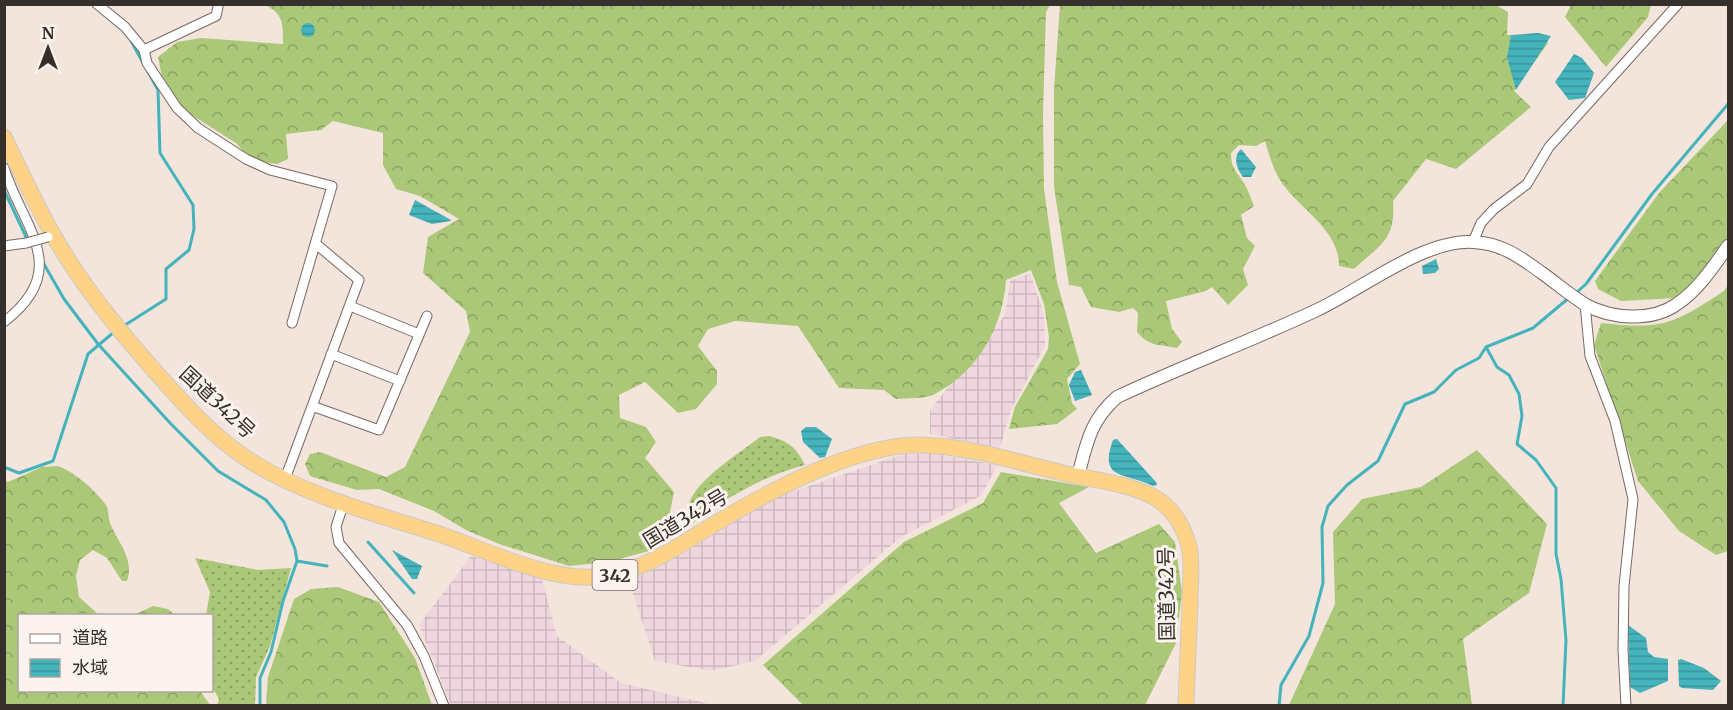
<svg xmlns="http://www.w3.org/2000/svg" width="1733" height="710" viewBox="0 0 1733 710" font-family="Merriweather,'Noto Sans JP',serif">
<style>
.industrial{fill:url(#industrial-grid)}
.grass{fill:url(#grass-dots)}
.forest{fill:url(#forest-crowns)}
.water{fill:url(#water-rules)}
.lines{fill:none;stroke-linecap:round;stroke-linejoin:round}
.stream{stroke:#45b3bc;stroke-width:3}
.minor-casing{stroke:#776962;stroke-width:11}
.tertiary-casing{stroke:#776962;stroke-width:14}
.trunk-casing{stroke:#cbc9c8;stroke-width:17}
.minor{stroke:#fff;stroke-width:9}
.tertiary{stroke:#fff;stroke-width:12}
.trunk{stroke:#fed387;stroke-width:15}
.minor-bridge-casing{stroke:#776962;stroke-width:11;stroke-linecap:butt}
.minor-bridge{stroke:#fff;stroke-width:9}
.labels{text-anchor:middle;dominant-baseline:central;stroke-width:6;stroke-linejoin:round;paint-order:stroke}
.shield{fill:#fdf3ee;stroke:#726a67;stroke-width:1.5}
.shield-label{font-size:18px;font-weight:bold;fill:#36302d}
.street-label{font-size:20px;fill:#36302d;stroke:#fdf3ee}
</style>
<defs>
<pattern id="industrial-grid" width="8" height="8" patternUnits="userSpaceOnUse" patternTransform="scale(1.5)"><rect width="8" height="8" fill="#f0d7df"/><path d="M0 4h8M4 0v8" fill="none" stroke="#ceb9c0"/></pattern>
<pattern id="grass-dots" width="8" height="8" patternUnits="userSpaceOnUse" patternTransform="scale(1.5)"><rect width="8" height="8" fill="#aac877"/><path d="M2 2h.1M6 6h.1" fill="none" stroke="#8ba362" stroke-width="1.8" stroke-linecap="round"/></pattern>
<pattern id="forest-crowns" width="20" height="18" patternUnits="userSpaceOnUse" patternTransform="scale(1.5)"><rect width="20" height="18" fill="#aac877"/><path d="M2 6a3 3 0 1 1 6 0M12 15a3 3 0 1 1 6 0" fill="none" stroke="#8ba362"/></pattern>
<pattern id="water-rules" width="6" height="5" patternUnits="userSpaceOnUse" patternTransform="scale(1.5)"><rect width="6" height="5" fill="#45b3bc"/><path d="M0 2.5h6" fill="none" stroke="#3a9299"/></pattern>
</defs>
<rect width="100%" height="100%" fill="#f4e5dc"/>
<path class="industrial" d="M1030,273L1044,314L1045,345L1011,410L1000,448L930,434V410L1005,315L1010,281Z
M906,453L936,454L997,465L982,495L901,537L755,661L712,671L655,661L629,582L757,508L788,493Z
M471,556L542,579L557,636L621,683L714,705H451L419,625Z"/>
<path class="grass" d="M769,436C788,441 796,447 805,465C763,476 727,497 693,523C692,519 689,513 689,509C688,484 742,452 760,437Z
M195,558L258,570L291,568L270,646L256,677L255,705H217L219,699L212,687V616L206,615L210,592Z"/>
<path class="forest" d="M265,5H1050L1046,12L1043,114L1044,189L1057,282L1080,364L1067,379L1072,403L1077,409L1057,424L1009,429L1015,407L1048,349L1049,337L1044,304L1031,270L1006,280C1003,328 977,373 933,395C923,399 907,398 896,399L884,390L839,388L798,326L735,321L708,329L698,346L717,371V384L696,409L678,413L645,382L619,395L620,418L646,427L656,442L645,458L674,492L668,522L662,536L649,551L608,562L569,566L499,544L466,530L434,511L379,489L357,490L310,476L305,464L310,454L320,452L386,477L405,467L470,332L466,311L423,273L428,237L459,219L420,196L396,189L383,165V133L333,121L321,130L286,134L288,159L277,164L251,160L236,143L184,110L163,82L158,57L177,42L201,38L283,44C283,25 284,14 265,5Z
M1060,5H1496L1508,12L1507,35H1538L1548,43L1514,91L1531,107L1456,169L1426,159L1393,201C1396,240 1380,245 1354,269L1339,266C1339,228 1299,210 1280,180C1273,169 1269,154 1265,141L1256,146L1239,145L1231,153C1231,168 1236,171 1244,183C1248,190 1251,199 1254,206L1241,215L1247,238L1255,246L1243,269L1248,285L1228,305L1212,287L1206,291L1166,301L1172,329L1182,342L1177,348C1159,344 1149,347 1137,332L1138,313L1133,308L1119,312L1091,307L1081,287L1069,285L1054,187V89Z
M1571,5V4L1651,5L1648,17L1606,67L1565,17Z
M1728,120V240L1704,271L1676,298L1621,301L1598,289L1595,281L1659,193Z
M1728,285V551L1716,555L1679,531L1638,481L1594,345L1601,323C1662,330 1674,324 1724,291Z
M1477,450L1547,524L1529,593L1463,639L1472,705H1289L1335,604L1333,532L1362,499L1421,487Z
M58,466C76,473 94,489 106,505C109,510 108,517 110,523C117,541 135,559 127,581H122L107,558L93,550L80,560L76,576L79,597L99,615L20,616V690L200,691L210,705H5V480L8,482L42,467Z
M1001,472L1089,487L1059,503L1096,553L1159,524L1175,542L1182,592L1176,643L1145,705H803L763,665L904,542L983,503Z
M338,587L379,602L415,658L432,705H266L268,677L294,599L311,589Z
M153,606L168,609L175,615H134Z"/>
<path class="water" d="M301 30a7 7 0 1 1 14 0a7 7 0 1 1-14 0Z
M1538,33L1551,36L1516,90L1507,57L1511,35Z
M1574,54L1582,58L1594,73L1585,98L1569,100L1555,82Z
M1241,149L1256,167L1251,177H1243C1237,169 1232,157 1241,149Z
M415,200L451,220L450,221L432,224L409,215Z
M1436,259L1439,269L1435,273L1423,274L1422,266Z
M1081,370L1092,395L1075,401L1069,385L1075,372Z
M806,427H816L832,439L825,457L820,458L803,442L801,431Z
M1117,439L1156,482L1157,485L1153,486C1125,472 1098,481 1113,440Z
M392,550L422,566L417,579H412Z
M1628,625L1646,638L1648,652L1654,657L1668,659V681L1640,693L1630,687Z
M1681,659L1704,668L1721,681L1713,690L1682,688L1679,686L1678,660Z"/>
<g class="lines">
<path class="stream" d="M4,190L27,239
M41,259L64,299L98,344L171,424L218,471L266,500L284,522L295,549L297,561L283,601L271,652L260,678V706
M1576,293L1586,284L1652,194L1728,104
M122,327L166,299V269L189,250L194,229L193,205L160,153L158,90L131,41
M1486,347L1497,367L1509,375L1519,394L1522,416L1517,444L1536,460L1556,488V554L1561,579L1566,640L1563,706
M4,467L19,473L53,461L88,354L114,332
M368,542L414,593
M297,561L327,566
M1279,706L1281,685L1309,636L1323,583L1322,527L1328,506L1347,485L1378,461L1405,404L1434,392L1456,370L1479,358L1486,347L1533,328L1570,297"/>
<defs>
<path id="minor" d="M97,4L125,27L144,50L147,63L177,108L198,128L246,159L270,170L332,186L292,323
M144,50L216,16L218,7
M4,168C23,228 73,269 4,322
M1473,242L1481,223L1494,209L1527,184L1549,147L1678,4
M4,246L26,243
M1585,304L1590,356L1615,421L1633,499L1624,586L1623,650L1626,706
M350,306L419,334
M331,354L400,381
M312,406L379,430L427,316
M285,479L359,280L316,244
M344,502L336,527L339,543L407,625L424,656L444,706"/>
<path id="tertiary" d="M1078,476C1087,442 1090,421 1117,397C1183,366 1251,341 1317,310C1362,289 1424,239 1473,242C1501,243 1520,257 1542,273C1556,283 1571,296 1586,305C1612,319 1652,322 1677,304C1698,290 1714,266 1728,246"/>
<path id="trunk" d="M4,137C24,178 43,220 67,258C94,301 127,340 161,378C189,410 219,442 255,464C312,498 380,515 442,535C488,551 546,580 595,577C641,574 679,545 718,522C770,491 856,445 918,445C967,445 1019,463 1067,474C1095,480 1125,483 1152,496C1171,506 1183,525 1189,546C1193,563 1190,584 1190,601C1189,636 1187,671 1186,706"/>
</defs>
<use href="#minor" class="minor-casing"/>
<use href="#tertiary" class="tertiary-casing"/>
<use href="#trunk" class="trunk-casing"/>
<use href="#minor" class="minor"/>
<use href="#tertiary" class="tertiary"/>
<use href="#trunk" class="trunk"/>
<defs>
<path id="minor-bridge" d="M26,243L48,237"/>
</defs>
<use href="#minor-bridge" class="minor-bridge-casing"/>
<use href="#minor-bridge" class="minor-bridge"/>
</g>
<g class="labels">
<rect class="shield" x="592.5" y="560" width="45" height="30" rx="4.5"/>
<g class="shield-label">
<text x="615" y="575">342</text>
</g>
<g class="street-label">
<text transform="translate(218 402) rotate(43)">国道342号</text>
<text transform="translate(685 518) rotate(-31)">国道342号</text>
<text transform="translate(1166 594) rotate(-91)">国道342号</text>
</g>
</g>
<rect width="1733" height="710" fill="none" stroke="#36302d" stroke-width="12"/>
<rect x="18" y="614" width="195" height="78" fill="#fdf3ee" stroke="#ada5a1" stroke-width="1.5"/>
<rect x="30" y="634" width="30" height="9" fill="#ffffff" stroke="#ada5a1" stroke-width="1.5"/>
<text x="72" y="644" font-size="18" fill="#36302d">道路</text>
<rect x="30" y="659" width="30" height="18" fill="url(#water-rules)" stroke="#ada5a1" stroke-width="1.5"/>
<text x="72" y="674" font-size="18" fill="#36302d">水域</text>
<g transform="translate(48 48)" stroke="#fdf3ee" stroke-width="4.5" paint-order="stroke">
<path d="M0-4.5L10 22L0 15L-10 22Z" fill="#36302d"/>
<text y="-9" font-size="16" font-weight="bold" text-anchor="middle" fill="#36302d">N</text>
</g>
</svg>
